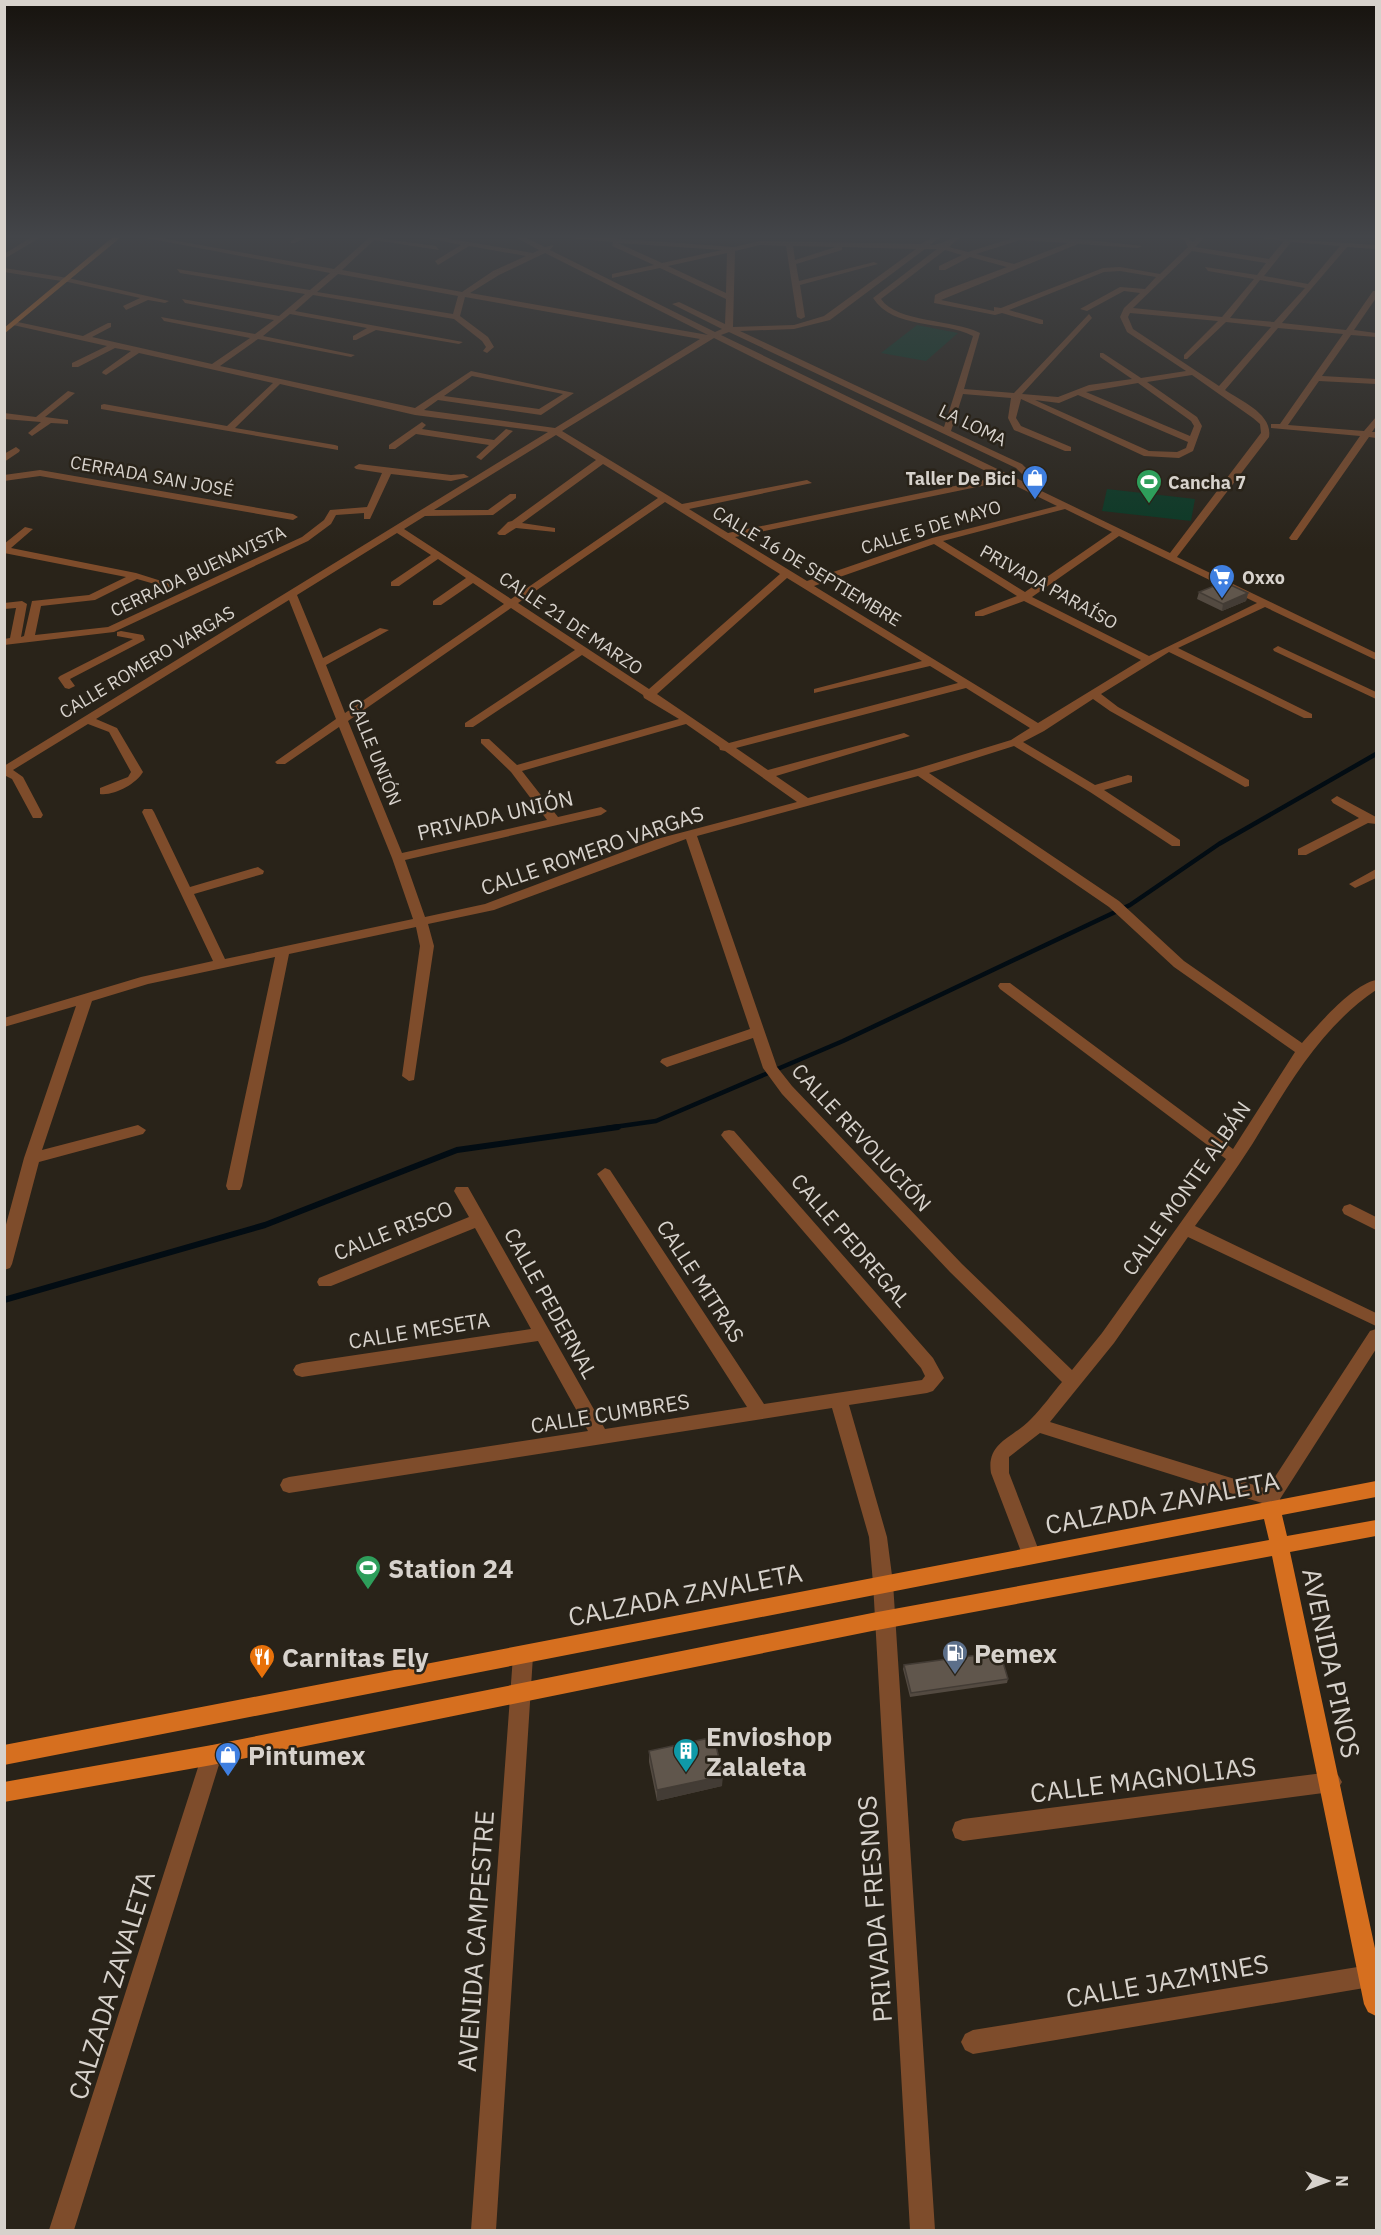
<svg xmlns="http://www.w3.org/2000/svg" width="1381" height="2235" viewBox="0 0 1381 2235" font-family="'IBM Plex Sans',sans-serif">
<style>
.green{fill:#0b3925}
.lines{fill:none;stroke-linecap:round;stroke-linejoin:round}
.stream-far1{stroke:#020c13;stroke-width:4.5}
.stream{stroke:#020c13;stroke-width:6}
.minor{fill:#7e4c2b;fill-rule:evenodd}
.major{fill:#d66f1f;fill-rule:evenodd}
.wall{fill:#534a41}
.shaded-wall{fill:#433c35}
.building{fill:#60564c;stroke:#433c35;stroke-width:1.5}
.labels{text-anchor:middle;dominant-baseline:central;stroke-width:5;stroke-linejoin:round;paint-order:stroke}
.far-street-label{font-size:18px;fill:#d7d2cc;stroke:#292319}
.far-poi-label{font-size:18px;font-weight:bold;fill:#d7d2cc;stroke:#292319;text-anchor:start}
.street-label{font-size:21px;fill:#d7d2cc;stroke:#292319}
.near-street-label{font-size:26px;fill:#d7d2cc;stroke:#292319}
.near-poi-label{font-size:26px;font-weight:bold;fill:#d7d2cc;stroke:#292319;text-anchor:start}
</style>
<rect width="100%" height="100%" fill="#292319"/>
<path class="green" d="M917,325L958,333L926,361L881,353Z
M1107,489L1195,499L1191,521L1102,511Z"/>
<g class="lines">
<path class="stream-far1" d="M607,1128L656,1121L843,1041L1130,905L1219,844L1376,754"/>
<path class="stream" d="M4,1300L265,1225L457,1150L618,1127"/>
<path class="minor" d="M32,237H41L4,259V254Z
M141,237H155L334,269L370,237L436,246L439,250L374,240L342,270L462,292L493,271L526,256L469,246L438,265L435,261L461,245L424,237H439L533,253L539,250L515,237H524L545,247L554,245L550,250L715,332L722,329L672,304L679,302L725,324L726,299L660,268L612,278V274L654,265L612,246L613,242L561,237H596L734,247L760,241L921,244L932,237H940L930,245C944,245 948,237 960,237L949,247L968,252L1016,237L1080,239L1142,246L1138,248L1078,244L941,300L994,311V307L1001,308L1103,268L1120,267L1160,274L1188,247L1185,241L1179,237H1187L1193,242L1198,237H1205L1195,247L1269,259L1284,241L1255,237L1376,245V249L1347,247L1282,323L1346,330L1373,291H1376V298L1354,330L1376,333V337L1351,335L1322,376L1376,379V384L1319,381L1288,425L1364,431L1376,417V426L1372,432H1376V438L1369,437L1297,540H1291L1289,538L1360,436L1271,428V424H1280L1343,334L1278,328L1225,390C1241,401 1273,414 1269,437L1177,557L1376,653V660L1265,607L1178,648L1312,714V718H1304L1169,652L1101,694L1118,707L1249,780V786L1245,787L1110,711L1093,699L1044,731L1023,742L1095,785L1128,775L1132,776V782L1104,790L1180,840V846H1172L1090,792L1014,746L929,773L1119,901L1184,961L1302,1043C1318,1025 1352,985 1376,980V990C1320,1028 1288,1086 1253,1143C1235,1171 1215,1199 1195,1226L1376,1313V1326L1188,1237L1114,1343L1050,1422L1267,1489L1370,1331L1376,1329V1349L1280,1499L1281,1507L1279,1513L1272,1515L1265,1513L1262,1503L1040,1433L1009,1457V1473L1041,1556L1039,1562L1032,1564L1025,1562L991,1473C986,1442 1013,1438 1031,1419C1042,1408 1052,1394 1062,1382L950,1272L782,1094L763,1068L753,1038L667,1067L660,1062L662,1059L750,1029L686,839L494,910L428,924L434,946L414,1080L409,1081L402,1076L420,946L416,927L289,954L242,1186L240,1190H228L226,1186L275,957L148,984L92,1001L42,1150L138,1125L146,1130L143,1134L39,1162L12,1264L10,1268L4,1270V1232L24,1158L76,1006L4,1027V1018L141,977L213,961L142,812L144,809H152L154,812L190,887L258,867L264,871L263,874L194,894L225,959L413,919L392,858L339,727L285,764H277L275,762L336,719L289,600L96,719L117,728L143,772C136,784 114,796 100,794V788L128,777L131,772L109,732L88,724L13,770L23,777L43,815L41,818H33L12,779L4,775V766L548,432L415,415L280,384L235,428L335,445L338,446V450L101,409V405L104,404L227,426L273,383L139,353L106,375L102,373L103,371L131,351L115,348L78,367H72V363L107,346L13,325V321L83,336L108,323H111V327L92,337L212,364L250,338L164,321L161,317L255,334L274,320L185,303L182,299L279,316L305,294L180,273L177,269L310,290L330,273ZM1020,240L1068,243L1014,264L976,254ZM1291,242L1340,246L1308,284L1264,276ZM618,243L722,250L662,263ZM760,245L786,246L797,317L801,319L805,317L800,285L878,264L874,262L799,281L796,264L842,250V247L916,249L824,316L794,325L733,327L735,251ZM793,246L836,247L795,260ZM925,249H937L873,298C894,330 942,320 973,336L944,427L740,331L794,329L830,320ZM945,250L962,255L939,266V270H945L970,257L1007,267L943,291L935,295L934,303L995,315L1002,313L1040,324H1043V320L1009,310L1104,272L1120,271L1156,277L1145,289L1120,287L1080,309L1087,311L1124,291L1140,293L1124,308L1120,317L1127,332L1186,371L1141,378L1103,353H1100V357L1132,379L1089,385L1058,397L1022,394L1092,318L1089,314L1014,393L964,389L980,333C953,319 897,323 881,299ZM1192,251L1266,263L1257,275L1205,267L1208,271L1254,279L1222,317L1133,308ZM545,253L708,335L470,293L499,275ZM727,253L726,293L668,266ZM338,274L458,296L453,314L317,292ZM1260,280L1305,288L1274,322L1230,318ZM313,295L454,319L482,341L486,347L483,351L487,353L494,347L488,337L460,316L465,297L700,339L555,428L424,410L438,400L541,415L574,393L471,371L415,408L220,366L258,339L351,357L355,355L263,336L290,314L367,328L353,336V340H356L376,330L459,344L463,342L295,311ZM1130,313L1218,321L1184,355V359H1187L1226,322L1271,327L1219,386L1133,329L1128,317ZM729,332L1016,468L1024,476L1022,481L721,335ZM714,338L754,358L998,477L728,533L689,509L812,483L807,480L682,504L562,431ZM1192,375L1253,418L1260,424L1261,433L1170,553L1029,485L1034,476L1022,464L951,431L963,394L1011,398L1008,418L1014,430L1065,451H1071V447L1021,426L1016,418L1021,399L1144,456L1179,458L1193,451L1202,426L1197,417L1147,382ZM472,376L563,394L539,409L444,396ZM1138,383L1191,421L1194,426L1190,436L1086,392ZM1078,395L1188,442L1186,448L1177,452L1149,451L1035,400L1059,403ZM556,435L596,460L512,521L508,522L497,533L499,535H505L516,528L555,532V528L522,523L603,464L658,498L511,599L404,529L425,516L493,515L516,498V494H510L488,510H434ZM1006,481L1057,506L932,538L807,581L735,537ZM665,502L780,574L649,689L518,603ZM1065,509L1112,532L1025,592L943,541ZM397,533L431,555L391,582V586H399L438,559L466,578L433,601V605H441L473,583L504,604L345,713L326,665L389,630L380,628L323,658L297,595ZM1119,536L1257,603L1149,656L1032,597ZM934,544L1017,596L975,612V616H983L1024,601L1141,660L1038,723L814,586ZM787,578L922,661L814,689V693L930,666L958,683L729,743L657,694ZM511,608L575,650L465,723V727H473L582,655L643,695L644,698L679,719L517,765L489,739H481V743L511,772L547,820L402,853L348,721ZM966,688L1030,728L1011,740L916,769L808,798L776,776L910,736L904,733L768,770L736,748ZM686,724L719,747L720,750L725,751L797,802L657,839L485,904L425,917L405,860L601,815L607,811L601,807L558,817L522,771ZM918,776L1109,907L1174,967L1295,1052L1233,1149L1010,983H1000L998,986L1000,989L1226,1159L1102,1333L1072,1370L962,1264L792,1086L777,1067L697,836Z
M298,237H307L295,243H291V241Z
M4,268L68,278L169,301L165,303L148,300L126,310L123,306L140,298L68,282L4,272Z
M68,391L75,393L45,417L68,420V424L51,423L32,436L28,433L41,422L4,419V413L36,417Z
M422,422L426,425L422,429L494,440L506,429L513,431L481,460L476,457L489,445L416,434L395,449H389V445Z
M16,447L20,450L19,452L4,462V454Z
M359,464L451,475L464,474L469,477L451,481L391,474L370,519H364V513L336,515L331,524L308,541L114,632L4,645V639L10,638L16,608L4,609V603L22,601L27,604L21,637L24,636L32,601L89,595L126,577L4,553V544L25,527L33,529L11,548L136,573L174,585L169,588L137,579L95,600L41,606L35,635L108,627L302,537L324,520L330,510L367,507L382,473L356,469L354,467Z
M40,470L293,514L298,517L293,520L40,476L4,481V475Z
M121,631L143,635L145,640L70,679L75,686L69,689L65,688L58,678L60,676L133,639L117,636V632Z
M1278,646L1376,692V699L1274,651L1273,649Z
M1337,796L1376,817V824L1368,823L1306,855H1298V849L1359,818L1333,803L1331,800Z
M1376,869V878L1355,888L1349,884Z
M729,1130L734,1131L933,1358L944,1378L933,1391L927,1393L849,1405L887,1537L893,1583L935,2230H910L873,1583L869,1537L832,1408L289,1493L283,1491L280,1485L283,1479L289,1477L588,1431L538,1341L302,1377L296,1375L293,1370L296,1365L302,1363L531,1329L475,1228L331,1286H319L317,1282L319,1278L469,1217L454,1191L456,1187H468L605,1429L747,1407L600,1178L597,1174L605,1168L610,1170L764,1404L922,1380L925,1376L921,1368L724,1139L721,1135L724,1131Z
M1350,1204L1376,1217V1230L1344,1214L1342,1210L1344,1206Z
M523,1647L530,1650L533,1656L496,2230H471L513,1656L516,1650Z
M212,1745L219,1748L222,1755L74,2230H49L202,1755L205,1748Z
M1331,1772L1338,1775L1342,1782L1338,1789L1331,1792L963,1841L955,1838L952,1830L955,1822L963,1819Z
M1376,1964V1986L973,2054L965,2050L961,2042L965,2034L973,2030Z"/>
<path class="major" d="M113,237H121L4,334V328Z
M1376,1481V1497L1282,1515L1287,1536L1376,1520V1536L1290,1552L1376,1953V2016L1368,2012L1364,2004L1272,1556L872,1631L212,1765L4,1802V1782L212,1745L872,1613L1269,1540L1264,1519L4,1765V1745Z"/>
</g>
<path class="wall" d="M1199,592L1248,593L1246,601L1222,611L1197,599Z
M904,1665L1008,1679L1007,1683L910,1697L903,1669Z
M649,1751L722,1786L657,1801L649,1762Z"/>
<path class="shaded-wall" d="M1248,593L1246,601L1222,611L1223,604Z
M723,1776L722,1786L657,1801V1790Z"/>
<path class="building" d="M1224,582L1248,593L1223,604L1199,592Z
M1000,1652L1008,1679L911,1693L904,1665Z
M714,1737L723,1776L657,1790L649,1751Z"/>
<linearGradient id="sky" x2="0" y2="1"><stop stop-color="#17130e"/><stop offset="0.43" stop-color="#434549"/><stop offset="1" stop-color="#434549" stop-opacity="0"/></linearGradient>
<rect width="1381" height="550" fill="url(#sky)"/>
<defs>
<symbol id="shop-pin" viewBox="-11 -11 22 30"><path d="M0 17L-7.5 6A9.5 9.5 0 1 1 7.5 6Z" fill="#3f7fe0" stroke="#292319"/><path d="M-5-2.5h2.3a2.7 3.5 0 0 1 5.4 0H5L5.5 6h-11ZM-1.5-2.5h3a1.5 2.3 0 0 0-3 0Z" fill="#fff"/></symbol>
<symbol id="stadium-pin" viewBox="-11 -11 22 30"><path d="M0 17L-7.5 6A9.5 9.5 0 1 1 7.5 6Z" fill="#2e9e5b" stroke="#292319"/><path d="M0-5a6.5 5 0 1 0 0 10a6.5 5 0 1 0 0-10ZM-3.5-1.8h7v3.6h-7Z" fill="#fff"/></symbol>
<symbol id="supermarket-pin" viewBox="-11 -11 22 30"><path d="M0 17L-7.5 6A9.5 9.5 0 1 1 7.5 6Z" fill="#3f7fe0" stroke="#292319"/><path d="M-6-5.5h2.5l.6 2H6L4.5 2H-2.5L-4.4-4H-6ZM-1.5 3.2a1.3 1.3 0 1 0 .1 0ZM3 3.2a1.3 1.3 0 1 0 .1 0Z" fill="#fff"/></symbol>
<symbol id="fuel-pin" viewBox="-11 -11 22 30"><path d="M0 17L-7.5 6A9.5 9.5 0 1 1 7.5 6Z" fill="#5c6f8a" stroke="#292319"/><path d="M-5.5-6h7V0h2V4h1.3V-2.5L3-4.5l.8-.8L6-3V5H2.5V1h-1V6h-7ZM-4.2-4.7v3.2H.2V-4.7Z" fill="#fff"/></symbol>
<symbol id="restaurant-pin" viewBox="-11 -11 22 30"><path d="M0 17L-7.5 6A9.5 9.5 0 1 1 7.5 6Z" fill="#e8710a" stroke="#292319"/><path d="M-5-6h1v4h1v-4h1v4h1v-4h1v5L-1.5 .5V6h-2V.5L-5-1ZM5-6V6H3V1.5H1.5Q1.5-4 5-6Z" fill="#fff"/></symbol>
<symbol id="building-pin" viewBox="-11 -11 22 30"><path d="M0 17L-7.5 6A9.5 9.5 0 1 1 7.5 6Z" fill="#0f9aa8" stroke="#292319"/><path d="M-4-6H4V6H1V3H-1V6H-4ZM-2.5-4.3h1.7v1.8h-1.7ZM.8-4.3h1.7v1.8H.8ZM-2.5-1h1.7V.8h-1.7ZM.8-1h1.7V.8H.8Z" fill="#fff"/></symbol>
</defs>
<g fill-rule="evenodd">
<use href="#shop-pin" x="1020" y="463" width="30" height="40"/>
<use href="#stadium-pin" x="1134" y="467" width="30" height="40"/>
<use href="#supermarket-pin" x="1207" y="562" width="30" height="40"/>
<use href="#stadium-pin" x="353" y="1553" width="30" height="40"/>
<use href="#fuel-pin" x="940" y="1638" width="30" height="40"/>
<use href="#restaurant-pin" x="247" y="1642" width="30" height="40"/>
<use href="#building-pin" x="671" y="1736" width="30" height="40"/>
<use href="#shop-pin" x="213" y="1740" width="30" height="40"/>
</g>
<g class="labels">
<g class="far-street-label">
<text transform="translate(973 425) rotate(26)">LA LOMA</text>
<text transform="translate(152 476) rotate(10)">CERRADA SAN JOSÉ</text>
<text transform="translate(931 527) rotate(-17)">CALLE 5 DE MAYO</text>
<text transform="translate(807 566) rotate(31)">CALLE 16 DE SEPTIEMBRE</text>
<text transform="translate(198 571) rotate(-25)">CERRADA BUENAVISTA</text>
<text transform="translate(1049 587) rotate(29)">PRIVADA PARAÍSO</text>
<text transform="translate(571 623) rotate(34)">CALLE 21 DE MARZO</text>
<text transform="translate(147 662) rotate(-31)">CALLE ROMERO VARGAS</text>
<text transform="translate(375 752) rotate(68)">CALLE UNIÓN</text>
</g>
<g class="far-poi-label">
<text x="1016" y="478" text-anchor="end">Taller De Bici</text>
<text x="1168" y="482">Cancha 7</text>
<text x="1242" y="577">Oxxo</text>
</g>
<g class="street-label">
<text transform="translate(495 815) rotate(-13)">PRIVADA UNIÓN</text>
<text transform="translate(592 850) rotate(-19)">CALLE ROMERO VARGAS</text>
<text transform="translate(862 1137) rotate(47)">CALLE REVOLUCIÓN</text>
<text transform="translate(1186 1188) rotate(-55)">CALLE MONTE ALBÁN</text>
<text transform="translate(393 1230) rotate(-22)">CALLE RISCO</text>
<text transform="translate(851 1240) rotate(49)">CALLE PEDREGAL</text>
<text transform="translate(701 1281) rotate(57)">CALLE MITRAS</text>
<text transform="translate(551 1303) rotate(61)">CALLE PEDERNAL</text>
<text transform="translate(419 1330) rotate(-9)">CALLE MESETA</text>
<text transform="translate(610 1413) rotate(-9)">CALLE CUMBRES</text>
</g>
<g class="near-street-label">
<text transform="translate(1162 1502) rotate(-11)">CALZADA ZAVALETA</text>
<text transform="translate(685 1594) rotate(-11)">CALZADA ZAVALETA</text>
<text transform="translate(1332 1663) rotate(78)">AVENIDA PINOS</text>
<text transform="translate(1143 1779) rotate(-7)">CALLE MAGNOLIAS</text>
<text transform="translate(874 1909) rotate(-94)">PRIVADA FRESNOS</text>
<text transform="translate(475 1941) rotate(-86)">AVENIDA CAMPESTRE</text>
<text transform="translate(1167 1980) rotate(-10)">CALLE JAZMINES</text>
<text transform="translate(111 1985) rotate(-73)">CALZADA ZAVALETA</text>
</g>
<g class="near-poi-label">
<text x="388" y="1568">Station 24</text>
<text x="974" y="1653">Pemex</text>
<text x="282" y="1657">Carnitas Ely</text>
<text x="706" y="1736">Envioshop<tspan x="706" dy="30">Zalaleta</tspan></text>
<text x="248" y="1755">Pintumex</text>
</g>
</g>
<rect width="1381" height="2235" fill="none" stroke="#d7d2cc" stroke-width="12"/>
<g transform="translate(1327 2181) rotate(90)" stroke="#292319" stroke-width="4.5" paint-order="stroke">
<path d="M0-4.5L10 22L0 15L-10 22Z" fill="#d7d2cc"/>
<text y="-9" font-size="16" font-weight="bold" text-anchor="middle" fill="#d7d2cc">N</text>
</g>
</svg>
